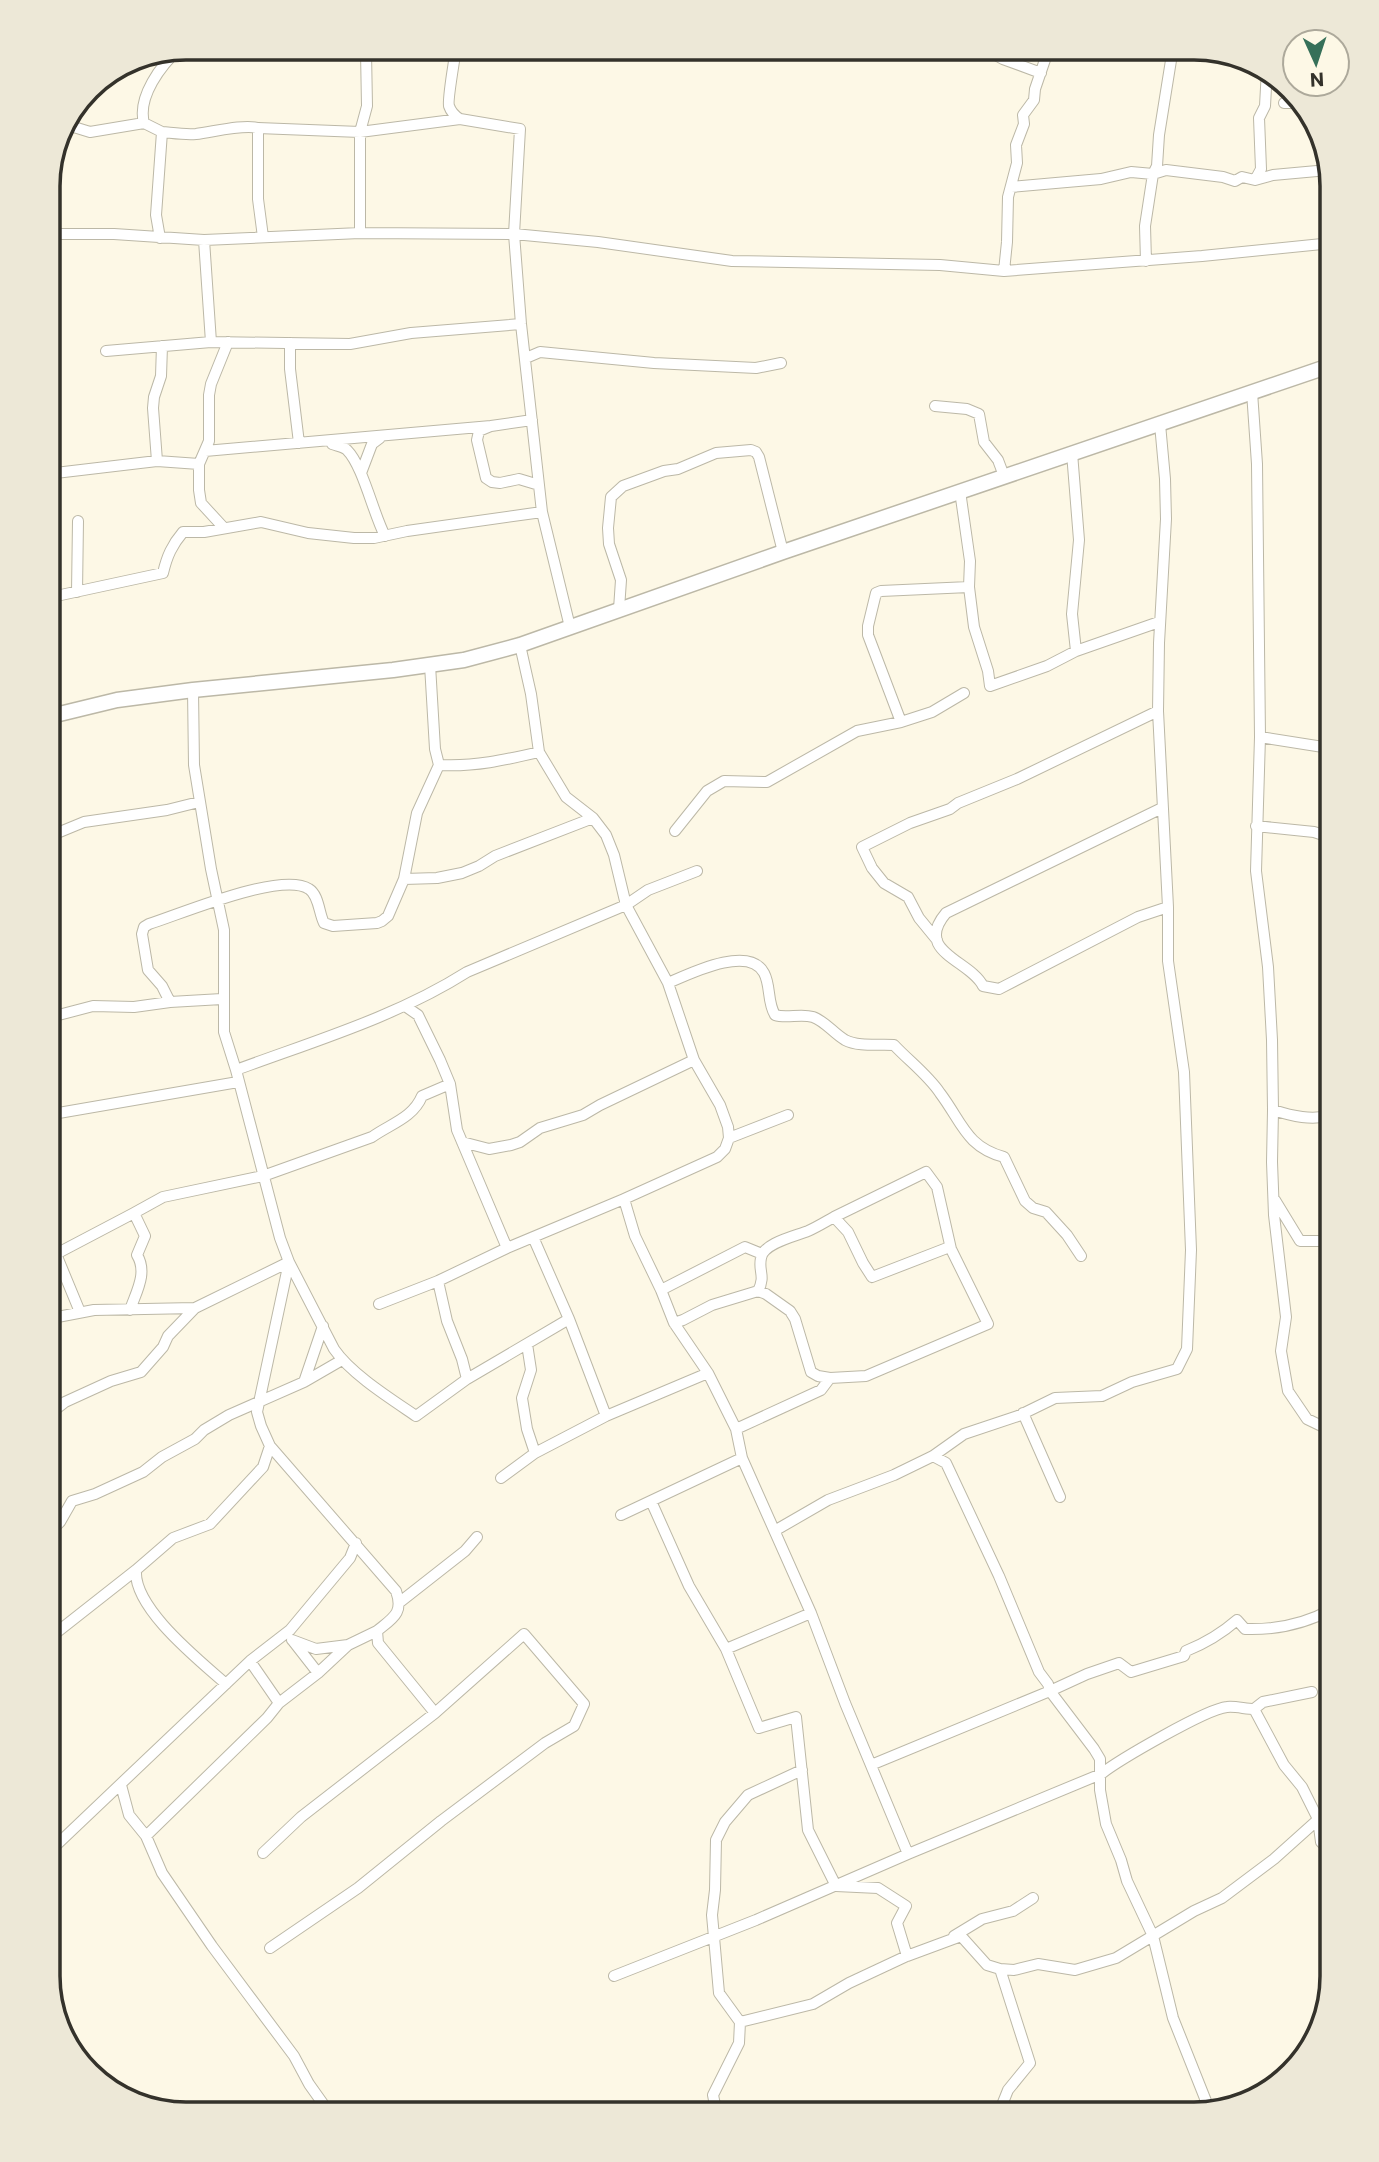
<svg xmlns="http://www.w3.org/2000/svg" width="1379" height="2162" viewBox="0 0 1379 2162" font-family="Commissioner,sans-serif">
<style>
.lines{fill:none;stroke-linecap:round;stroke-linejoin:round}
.minor-casing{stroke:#bcb8a7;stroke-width:12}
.secondary-casing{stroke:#bcb8a7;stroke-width:17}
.minor{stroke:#fff;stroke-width:10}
.secondary{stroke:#fff;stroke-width:14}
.rim{fill:none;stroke:#34322b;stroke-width:3.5}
</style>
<rect width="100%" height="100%" fill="#fdf8e6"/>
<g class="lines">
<defs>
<path id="minor" d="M359,47L366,52L367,106L360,132V233
M456,47C455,58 447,100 449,106C451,112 455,116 460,119L520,129L514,234L521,324L542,512L570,627
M983,48L1003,59L1041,73
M153,54L164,62
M1284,103H1299
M64,124L90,132L144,123
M258,128V199L263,237
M162,132C173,133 185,135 196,134C213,132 243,124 258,128L360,132L460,119
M1255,180L1273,175L1328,170
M1011,187L1101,179L1131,172L1153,174L1166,170L1223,177L1235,181L1242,177L1255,180L1261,169L1259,118L1265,106L1267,69
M48,234H114L204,240L360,233L514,234L598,242L732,261L940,265L1004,271L1202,256L1332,243
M160,238L156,215L162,132L144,123C137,97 161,65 180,48
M204,240L211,342
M1146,261L1145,226L1153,174L1157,166L1159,135L1173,48
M1004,271L1007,242L1008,197L1017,163L1016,145L1024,124L1023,115L1034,100L1035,89L1049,48
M290,343V369L299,443
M162,346L161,376L154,397L153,408L157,461L199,464
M106,351L211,342L350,344L411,333L521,324
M526,358L540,352L654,363L756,368L781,363
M1252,392L1257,464L1260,737L1256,871L1268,967L1272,1040L1273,1110
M935,406L967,409L979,414L984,442L998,460L1004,476
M532,420L491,426L479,431L477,440L486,478L492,482L500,483L519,479L539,485
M332,444C337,446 343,446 347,450C363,466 373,513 385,536
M205,451L491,426
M1072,453L1079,540L1072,614L1076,651
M361,473L372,444L380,438
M47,474L157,461
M960,491L970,561L969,587L974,627L988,671L990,686L1047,666L1076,651L1159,622
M224,528L201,503L199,490V464L209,441V395L211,384L228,342
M77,592L78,521
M47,598L163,573C167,556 172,545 183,532H204L261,522L308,533L354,538H374L407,531L542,512
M619,609L621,580L609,544L608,528L611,497L623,486L664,471L678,469L716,453L751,450L756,452L759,457L783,552
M520,645L531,694L539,752L566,797L593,818L606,835L614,855L626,905L668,983L694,1060L720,1105L728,1127L729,1138L725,1149L717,1157L624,1199L635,1236L661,1290L674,1323L708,1373L736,1429L742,1458L811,1613L726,1649L759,1728L796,1717L808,1830L836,1886L878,1888L906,1906L897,1923L907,1956L961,1936L987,1965L1000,1969L1014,1970L1038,1964L1075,1970L1116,1958L1194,1911L1222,1898L1274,1859L1332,1807
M193,690L194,765L211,869L224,930V1032L236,1070L280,1238L289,1262L334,1349C351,1374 391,1399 416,1416L467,1379L569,1319
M901,722L868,635V626L876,593L881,591L969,587
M1260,737L1323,747H1332
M439,765C474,767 505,760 539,752
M1162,808L946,913C913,952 970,960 983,986L999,989L1138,917L1168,907
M1256,826L1314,832L1332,838
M47,829L50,836L84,822L167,810L199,802
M675,831L707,791L724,781L767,782L857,731L901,722L932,712L964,693
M404,879L437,878L462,873L479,866L495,856L593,818
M937,940L919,918L908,897L884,883L872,868L862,847L910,823L950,809L958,803L1017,779L1158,711
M668,983C689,974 749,944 764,973C771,986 767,1002 775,1015C787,1019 800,1013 813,1017C825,1021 833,1033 845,1040C858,1047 879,1044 894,1045C909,1061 928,1075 940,1093C962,1122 966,1147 1004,1157L1025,1201L1033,1208L1046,1212L1067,1235L1081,1256
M170,1002L162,986L148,970L142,934L144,927L149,924C181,914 281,871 309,889C319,895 319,914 324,923L333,926L377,923L382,921L388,916L404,879L417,813L439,765L435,749L430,665
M405,1006L418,1015L440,1060L450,1084L457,1130L507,1248L624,1199
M47,1018L93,1006L134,1007L170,1002L222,999
M236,1070C314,1041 396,1017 467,972L626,905L648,890L697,871
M47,1115L238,1082
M729,1138L788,1115
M462,1142L489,1149L511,1145L520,1142L540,1128L583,1115L600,1105L694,1060
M1275,1200L1300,1241H1332
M134,1213L163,1197L263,1176L372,1137C390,1124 413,1118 422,1096L450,1084
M834,1217L926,1172L937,1187L951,1249
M533,1237L569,1319L606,1416
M56,1254L134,1213L145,1236L137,1255C148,1273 136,1292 130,1310
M47,1258L56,1254L80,1312
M289,1262L257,1412L261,1426L270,1446L396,1591C404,1613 393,1618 377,1631L378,1643L435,1713
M438,1281L447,1321L462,1359L467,1379
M661,1290L745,1247L762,1254
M379,1304L438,1281L507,1248
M47,1319L94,1310L195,1308L289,1262
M674,1323L683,1320L712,1305L758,1291L766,1294L790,1311L795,1319L811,1372L818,1376L830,1378L866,1376L988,1324L951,1249L947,1248L872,1277L863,1263L848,1232L834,1217C825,1222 817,1227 808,1231C796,1236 763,1243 761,1258C758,1272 766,1275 758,1291
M527,1344L531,1370L522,1398L527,1429L535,1453L606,1416L708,1373
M304,1382L342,1360
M1023,1413L1060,1497
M47,1416L65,1402L111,1381L141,1372L163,1347L168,1336L195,1308
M736,1429L821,1390L830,1378
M1332,1431L1307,1419L1288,1391L1281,1351L1286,1317L1274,1215L1272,1162L1273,1110C1292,1116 1312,1121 1332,1115
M933,1456L946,1463L999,1576L1039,1672L1048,1684L1050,1691L1094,1749L1100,1759V1790L1106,1824L1121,1860L1127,1881L1153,1936L1173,2018L1210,2111
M501,1478L535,1453
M651,1501L689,1586L726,1649
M621,1515L742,1458
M776,1530L828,1500L894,1475L933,1456L964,1434L1018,1416L1055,1398L1102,1396L1132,1382L1177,1369L1187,1349L1191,1250L1184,1072L1168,961V907L1158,711L1159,643L1166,519L1165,479L1160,424
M47,1535L60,1522L72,1501L95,1494L143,1472L162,1457L195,1439L204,1430L229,1415L304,1382L323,1326
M400,1602L465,1551L477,1537
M811,1613L845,1703L908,1854L1101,1774C1119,1760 1206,1709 1227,1707C1235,1706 1246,1709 1254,1709L1263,1702L1312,1692
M47,1640L136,1570
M292,1640L316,1649L348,1645
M293,1641L318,1673
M250,1661L279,1703
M226,1684C199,1660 133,1608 136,1570L173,1538L210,1524L263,1467L270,1446
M1254,1709L1284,1765L1302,1787L1318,1819L1321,1842L1332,1853
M871,1765L1050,1691L1087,1674L1119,1663L1131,1672L1184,1656L1186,1651C1206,1643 1221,1634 1237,1620L1245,1629C1276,1630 1305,1624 1332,1609
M121,1785L129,1815L146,1836L162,1873L212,1946L294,2056L309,2084L331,2115
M146,1836L267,1718L279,1703L318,1673L348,1645L377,1631
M263,1853L301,1817L435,1713L524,1634L584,1704L574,1726L545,1743L441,1821L358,1888L270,1948
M47,1854L250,1661L290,1630L350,1558L356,1543
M954,1936L982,1919L1013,1911L1033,1898
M614,1976L756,1920L908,1854
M740,2022L813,2004L849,1983L911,1954
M717,2115L713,2095L739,2043L740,2022L719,1993L712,1915L715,1890L716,1840L725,1822L748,1795L802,1770
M998,2115L1008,2090L1030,2063L1000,1969"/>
<path id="secondary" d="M47,717L117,700L193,690L393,670L464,660L520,645L783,552L1332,365"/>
</defs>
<use href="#minor" class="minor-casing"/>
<use href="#secondary" class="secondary-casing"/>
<use href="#minor" class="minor"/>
<use href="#secondary" class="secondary"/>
</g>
<path d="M0 0H1379V2162H0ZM186 60H1194A126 126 0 0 1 1320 186V1976A126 126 0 0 1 1194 2102H186A126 126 0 0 1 60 1976V186A126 126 0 0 1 186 60Z" fill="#ede8d7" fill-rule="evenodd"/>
<path class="rim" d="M186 60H1194A126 126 0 0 1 1320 186V1976A126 126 0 0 1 1194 2102H186A126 126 0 0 1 60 1976V186A126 126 0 0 1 186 60Z"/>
<g transform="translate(1316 63) rotate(177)"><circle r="33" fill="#fdf8e6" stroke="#ada99b" stroke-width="2"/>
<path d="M0-5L12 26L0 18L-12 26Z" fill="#367059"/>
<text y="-10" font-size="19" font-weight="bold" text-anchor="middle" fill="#34322b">N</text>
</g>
</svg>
